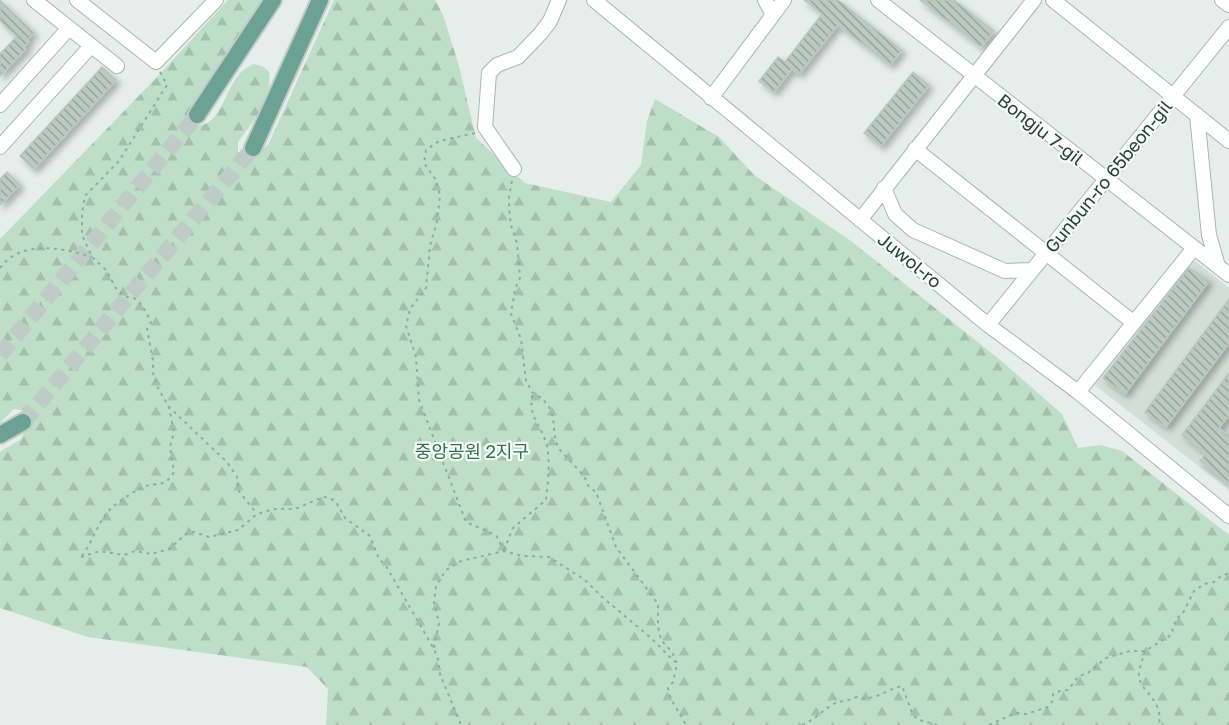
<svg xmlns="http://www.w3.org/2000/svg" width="1229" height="725" viewBox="0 0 1229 725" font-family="'Golos Text','Noto Sans KR',sans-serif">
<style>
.built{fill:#d4ded9}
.forest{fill:url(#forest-firs)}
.building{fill:url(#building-back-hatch);stroke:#b8c8c1;stroke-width:1.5;filter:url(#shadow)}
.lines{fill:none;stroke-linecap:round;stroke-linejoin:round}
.major-tunnel{stroke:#bfcbc6;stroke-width:16;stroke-dasharray:16 8;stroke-linecap:butt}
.minor-casing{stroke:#a8b6b1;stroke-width:16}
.major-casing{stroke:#c2cac7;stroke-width:20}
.path{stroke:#87b0a2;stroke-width:2;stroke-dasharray:3 4.5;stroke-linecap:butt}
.minor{stroke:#fff;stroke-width:14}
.major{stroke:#6ca293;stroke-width:16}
.labels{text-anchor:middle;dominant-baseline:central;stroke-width:4.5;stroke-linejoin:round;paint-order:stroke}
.street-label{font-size:18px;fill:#254038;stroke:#f6faf8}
.park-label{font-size:18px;fill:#307549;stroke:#f6faf8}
</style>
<defs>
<pattern id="forest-firs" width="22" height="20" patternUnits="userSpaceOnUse" patternTransform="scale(1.5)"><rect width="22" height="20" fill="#bfdec7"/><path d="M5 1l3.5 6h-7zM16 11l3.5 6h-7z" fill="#a4c0ac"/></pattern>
<pattern id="building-back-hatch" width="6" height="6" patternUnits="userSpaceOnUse" patternTransform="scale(1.5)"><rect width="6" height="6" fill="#bbc9c3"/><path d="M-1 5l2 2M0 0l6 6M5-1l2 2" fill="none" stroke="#98a59f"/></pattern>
<filter id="shadow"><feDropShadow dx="4" dy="4" stdDeviation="3" flood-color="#0004"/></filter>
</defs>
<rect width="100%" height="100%" fill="#e5eeea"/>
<path class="built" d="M1190,257L1229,288V490L1091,382Z"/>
<path class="forest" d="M228,0H262L190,111L188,119L192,125C227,131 222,75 254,64L264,67L269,72C273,100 253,121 238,142V152L243,158L252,157L268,145L334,0H435L443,15L459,66L476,138L525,183L611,202L641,165L647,121L655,99L719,137L754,175L851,241L999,359L1062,414L1078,448L1100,445L1122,451L1229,535V725H326L328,689L307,667L88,637L0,608V452L21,439L30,421L26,411L14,409L0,423V239L159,75Z"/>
<path class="building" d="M0,0L34,33L27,40L29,42L24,47L26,49L0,76V54L17,36L0,21Z
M804,0H838L902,50L890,65L838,25L799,74L792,69L774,92L759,81L778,57L785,62L822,14Z
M920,0H954L994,31L981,47Z
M102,67L116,80L34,169L20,156Z
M913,72L929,85L881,146L864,133Z
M7,172L20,185L0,205V179Z
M1189,268L1209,281L1125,394L1103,378Z
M1229,299V343L1166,427L1145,412Z
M1229,373V415L1219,428L1229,436V483L1200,461L1206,454L1182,435Z"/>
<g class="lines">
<path class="major-tunnel" d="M0,355L197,115
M23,422L253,148"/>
<defs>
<path id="minor" d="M34,0L117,66
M77,0L156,62L216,0
M594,0L988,325L1078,392L1229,516
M765,0L773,15
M878,0L1229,275
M1053,0L1229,141
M1222,0L1229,5
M711,98L784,0
M0,105L69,28
M1197,115L1209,235L1218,266
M0,147L91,46
M915,149L1134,323
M514,169L485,127L489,73L497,65L518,57L541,33L550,21L559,0
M884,188L895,214L913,230L1005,271L1032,270
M860,220L1034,0
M988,325L1229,27
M1078,392L1194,248"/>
<path id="major" d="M197,115L273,0
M253,148L320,0
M0,435L23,422"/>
</defs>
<use href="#minor" class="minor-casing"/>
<use href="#major" class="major-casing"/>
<path class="path" d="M160,72L167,85L119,161L85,196L82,213V235L92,257L106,270L117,290L126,297L134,298L142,305L151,322L147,329L153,360V373L158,388L169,407L227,462L237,477L238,490L257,514
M475,133L439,141L426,150L424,163L436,180L440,196L437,222L430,246L426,288L410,309L406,326L416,357L419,400L466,522L496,535L504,551
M512,181L509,196V209L511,225L517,243L520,278L515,289L511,314L521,339L526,381L533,393L542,398L549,407L553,417L555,439L559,449L584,476L589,487L596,492L616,547L658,604V626L661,640L672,652L677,664L673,682L668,688C670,702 680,712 686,725
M0,268C21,239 63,248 92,257
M504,550L513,528L546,500C548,481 551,461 546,442C540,424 527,415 533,393
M82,556C94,540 99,517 115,505C123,499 134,491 143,487C158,481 164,489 174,472L170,447L174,432L169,407
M81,557L100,551L124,555L135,551L151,554L169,549L187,533L194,532L209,537L238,530L257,514L274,509H295L323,497L330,498L336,502L345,518L370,536L379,559L386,566L434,649L438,659L440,674L461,725
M434,648L439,623L434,603L436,586L446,570L461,561L504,551L522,556L549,557L585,580L601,596L651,638L675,662
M1145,651C1143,658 1139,668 1139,676C1140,692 1163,698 1159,725
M802,725C814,720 820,713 830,706C839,700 847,702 856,697C876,702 884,690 902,686L913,715L919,720L938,725
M989,725L1016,713L1026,714L1048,707L1052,702L1053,694L1060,691L1068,690L1078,677L1089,672L1106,658L1130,651H1145L1171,635L1176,619L1183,613L1194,591L1204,584L1214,582L1221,576L1229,573"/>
<use href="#minor" class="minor"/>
<use href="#major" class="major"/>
</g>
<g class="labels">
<g class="street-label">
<text transform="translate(1041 129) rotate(38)">Bongju 7-gil</text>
<text transform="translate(1108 176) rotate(-51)">Gunbun-ro 65beon-gil</text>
<text transform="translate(910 260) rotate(39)">Juwol-ro</text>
</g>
<g class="park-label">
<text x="472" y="451">중앙공원 2지구</text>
</g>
</g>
</svg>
